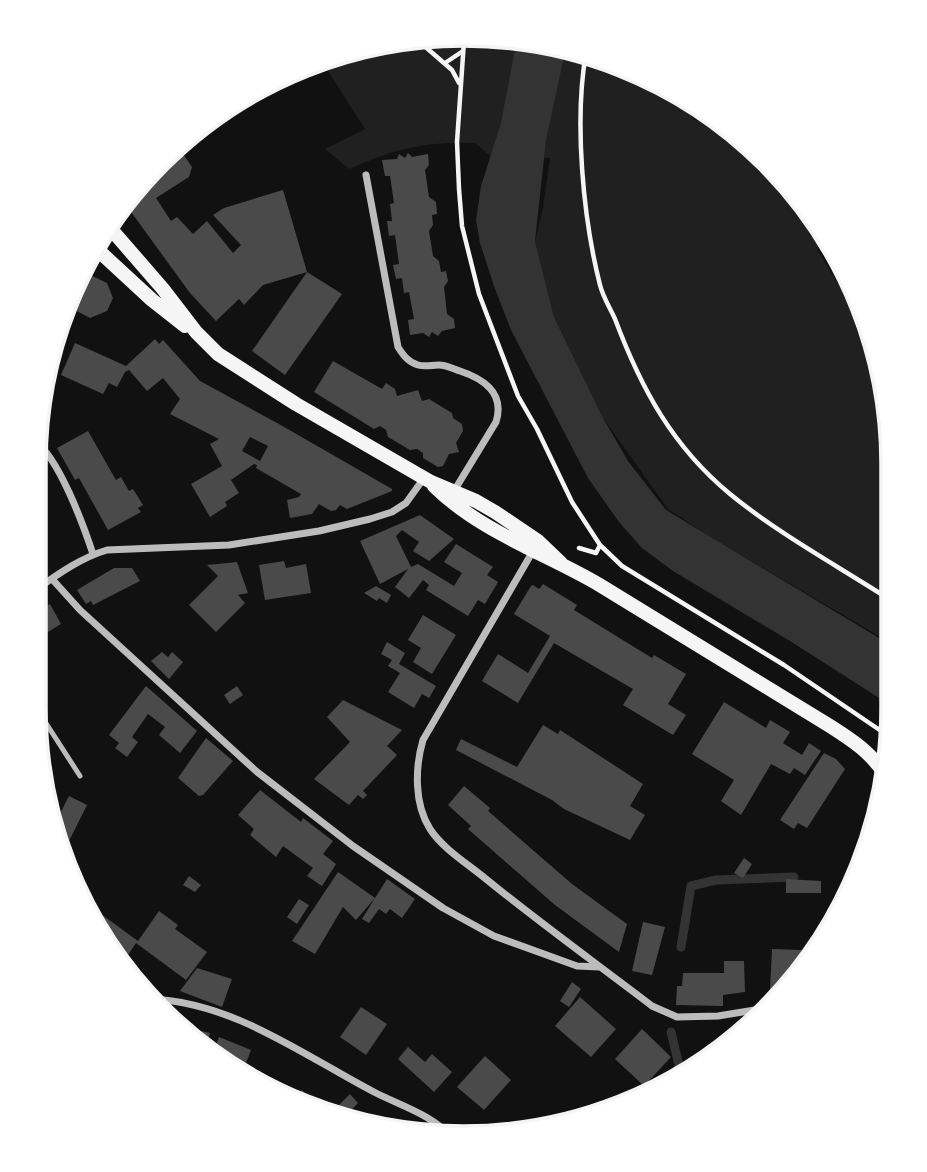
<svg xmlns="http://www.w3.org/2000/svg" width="927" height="1172" viewBox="0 0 927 1172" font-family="Bitter,serif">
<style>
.green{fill:#202020}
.water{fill:#333}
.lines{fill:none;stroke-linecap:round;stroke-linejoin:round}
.stream{stroke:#333;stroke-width:9}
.building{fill:#4a4a4a;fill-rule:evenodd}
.path{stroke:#f5f5f5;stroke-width:4.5}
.service{stroke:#bcbcbc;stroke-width:5}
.minor{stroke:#bcbcbc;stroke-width:7}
.secondary{stroke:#f5f5f5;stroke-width:14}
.rim{fill:none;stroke:#f5f5f5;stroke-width:3.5}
</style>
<rect width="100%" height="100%" fill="#111"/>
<path class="green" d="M408,37L575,48L680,100L694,120L715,122C721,137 726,149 744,143L807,215L814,225L818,251L839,285L851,311L858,334L873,337L893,435L889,642L709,536L668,509L603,418L554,317L535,241L543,208L550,158L492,157L475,143C426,141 394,149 349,169L325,149L365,129L324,65Z"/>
<path class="water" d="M516,44L566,47L546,140L535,241L554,317L603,418L628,461L666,510L889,644L887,703L790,641L673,571L642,548L619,522L588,478L511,330L494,286L480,243L476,220L481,186L501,123Z"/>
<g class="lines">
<path class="stream" d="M681,947L691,886L716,880L794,877
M671,1032L682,1078"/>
</g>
<path class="building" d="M179,148L192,167L189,177L156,198L171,221L177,217L193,234L207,221L233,253L241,245L213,215L224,208L283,190L307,272L263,285L244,305L239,299L216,321L190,293L126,205L140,180Z
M408,153L412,157L428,154L429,165L425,170L429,197L436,202L437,214L432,215L433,225L429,231L433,256L439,261L441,272L446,271L448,281L444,287L447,314L454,319L455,328L442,331L438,336L432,332L429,337L423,333L410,335L408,320L414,319L409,292L404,293L402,278L396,279L393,265L399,264L395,235L389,236L387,221H392L390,204L394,203L390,176H385L382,160L397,159L399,154L405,158Z
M307,272L342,294L285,375L252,351Z
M86,273L107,283L113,298L107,311L90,318L71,308L57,334L55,333L56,325Z
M155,339L159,344L163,340L200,381L279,424L392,489V491L347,509L340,505L336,510L331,511L319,504L312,514L290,518L287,500L299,497L301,494L256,468L257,465L254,464L231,480L239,493L225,502L227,506L210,517L191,484L222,466L210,444L219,439L170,414L180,399L163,378L147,391L129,370L125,372L117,387L109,383L103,394L61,375L75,343L126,366ZM250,437L268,446L260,461L242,451Z
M333,361L382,389L386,383L395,389L397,396L418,390L422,401L429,399L452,413L453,418L462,424L463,431L456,443L459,452L449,454L443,466L438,467L423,458V453L417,449L410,450L388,437L386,430L380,426L374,429L314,392Z
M88,431L116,480L121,477L129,491L133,489L143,505L138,508L141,512L108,530L79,478L75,480L57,448Z
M420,515L454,539L429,561L413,551L419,542L402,530L396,536L411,567L418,564L454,586L462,573L444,562L456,544L493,567L487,575L498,582L485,604L478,600L468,616L426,590L429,585L423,580L409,598L395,587L408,569L380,584L360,541Z
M284,561L286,568L306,564L311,593L265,600L259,565Z
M237,562L248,593L238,595L245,603L216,632L189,605L218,576L207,565Z
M114,568H132L140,581L93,605L91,601L86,604L77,590Z
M543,584L577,605L574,610L652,658L654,655L686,674L668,704L686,715L673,735L623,705L633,689L554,643L518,703L482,681L498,654L528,673L550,636L514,614L531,586L533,585L539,589Z
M376,586L391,595L387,603L379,598L377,601L364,593Z
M50,604L61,624L33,641L34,613Z
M423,615L456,635L432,674L413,662L421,648L408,640Z
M387,642L405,653L399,664L436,686L429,698L422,694L414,708L388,692L400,673L388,666L392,660L381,654Z
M162,652L168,657L172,652L183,662L169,679L151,661Z
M146,686L197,731L180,753L159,735L165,727L148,714L132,737L138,742L127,757L115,748L119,743L109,735Z
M237,686L243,695L230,704L224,695Z
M343,700L402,730L387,746L397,755L363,791L367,795L363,799L358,795L349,805L314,779L350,742L327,717Z
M724,702L766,728L770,720L790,732L783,743L802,755L809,743L821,751L805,775L794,768L790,774L771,764L741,815L721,801L734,780L692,754Z
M543,725L558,734L560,730L643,784L630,806L645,815L630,840L564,809L552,800L456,750L461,739L517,767Z
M206,738L233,761L203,795L199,796L178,778Z
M824,753L836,759L845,769L807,828L798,823L794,829L780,820Z
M42,772L55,785L45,795Z
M464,786L490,808L488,811L572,884L627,924L619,952L555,905L468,829L471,826L448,805Z
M260,790L301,822L303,818L333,841L323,854L336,864L322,886L307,876L313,868L283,846L276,857L250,835L254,829L238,815Z
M69,796L87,805L64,851L68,853L65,860L52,829Z
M744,858L752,864L743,878L734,873Z
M338,872L375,898L387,879L415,899L402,918L390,909L386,914L379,909L369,923L362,919L375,898L356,920L343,907L315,954L292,941Z
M189,876L201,885L195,892L183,885Z
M786,879L821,881V893H786Z
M299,899L309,905L297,924L287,917Z
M159,911L178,925L175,929L207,952L186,980L136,943L122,964L93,926L101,914L138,941Z
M643,922L665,927L652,975L632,971Z
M818,947L805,970L783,990H770L772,949L802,950Z
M724,961H744L745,992L723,995V1006L676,1005L677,986H682L683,973H724Z
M197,968L232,979L222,1007L180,991Z
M572,982L581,989L569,1007L560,1001Z
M580,997L616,1029L591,1057L555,1026Z
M361,1007L387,1024L366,1055L340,1037Z
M161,1010L178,1014L176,1025L210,1033L206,1049L161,1014Z
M642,1029L671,1057L644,1086L615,1059Z
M219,1037L251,1050L241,1076L213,1054Z
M408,1047L425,1062L432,1054L452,1072L434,1092L398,1059Z
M485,1056L511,1080L484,1110L457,1087Z
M302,1090L324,1113L292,1099Z
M350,1094L358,1103L345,1116L352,1124L329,1115Z"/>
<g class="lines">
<path class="path" d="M414,37L452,70L459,83
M464,41L457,142L459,189L462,226L479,294L518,396L537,429L572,502L600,545L596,553L579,548
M586,53C574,121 583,218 600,285C603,297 610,308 615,319C641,388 672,446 730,494C779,534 836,565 889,599
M445,63L463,51
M600,545L622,566L784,665L887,735"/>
<path class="service" d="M33,703L80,776"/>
<path class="minor" d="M366,175L398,347C403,355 408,362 418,365C425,367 432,365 439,365C446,365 454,369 460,371C484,379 505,393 496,422L454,491
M34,440C59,458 83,524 93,554
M533,551L423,740C415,767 414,804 430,829C443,849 468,864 486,879C540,923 597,964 652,1006L677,1017L718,1016L761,1009
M52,579L80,610L256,771L353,846L443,908L494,936L577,966L599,967
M34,591C57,575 80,558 107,550L229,545L319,531L370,519L392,512L406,503L424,478
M148,999C232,1001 303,1055 374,1092C399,1105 433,1115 451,1137"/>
<path class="secondary" d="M111,229L163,289L196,332L218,354L296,404L431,482L476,501L495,512L538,541L561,563
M99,251L152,300L185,326
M434,486C481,532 543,552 598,584L830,726C852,740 872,753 886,776"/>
</g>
<path d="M0 0H927V1172H0ZM463 46H464A417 417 0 0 1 881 463V709A417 417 0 0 1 464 1126H463A417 417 0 0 1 46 709V463A417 417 0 0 1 463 46Z" fill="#fff" fill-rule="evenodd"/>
<path class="rim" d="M463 46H464A417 417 0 0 1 881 463V709A417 417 0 0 1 464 1126H463A417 417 0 0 1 46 709V463A417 417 0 0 1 463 46Z"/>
</svg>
